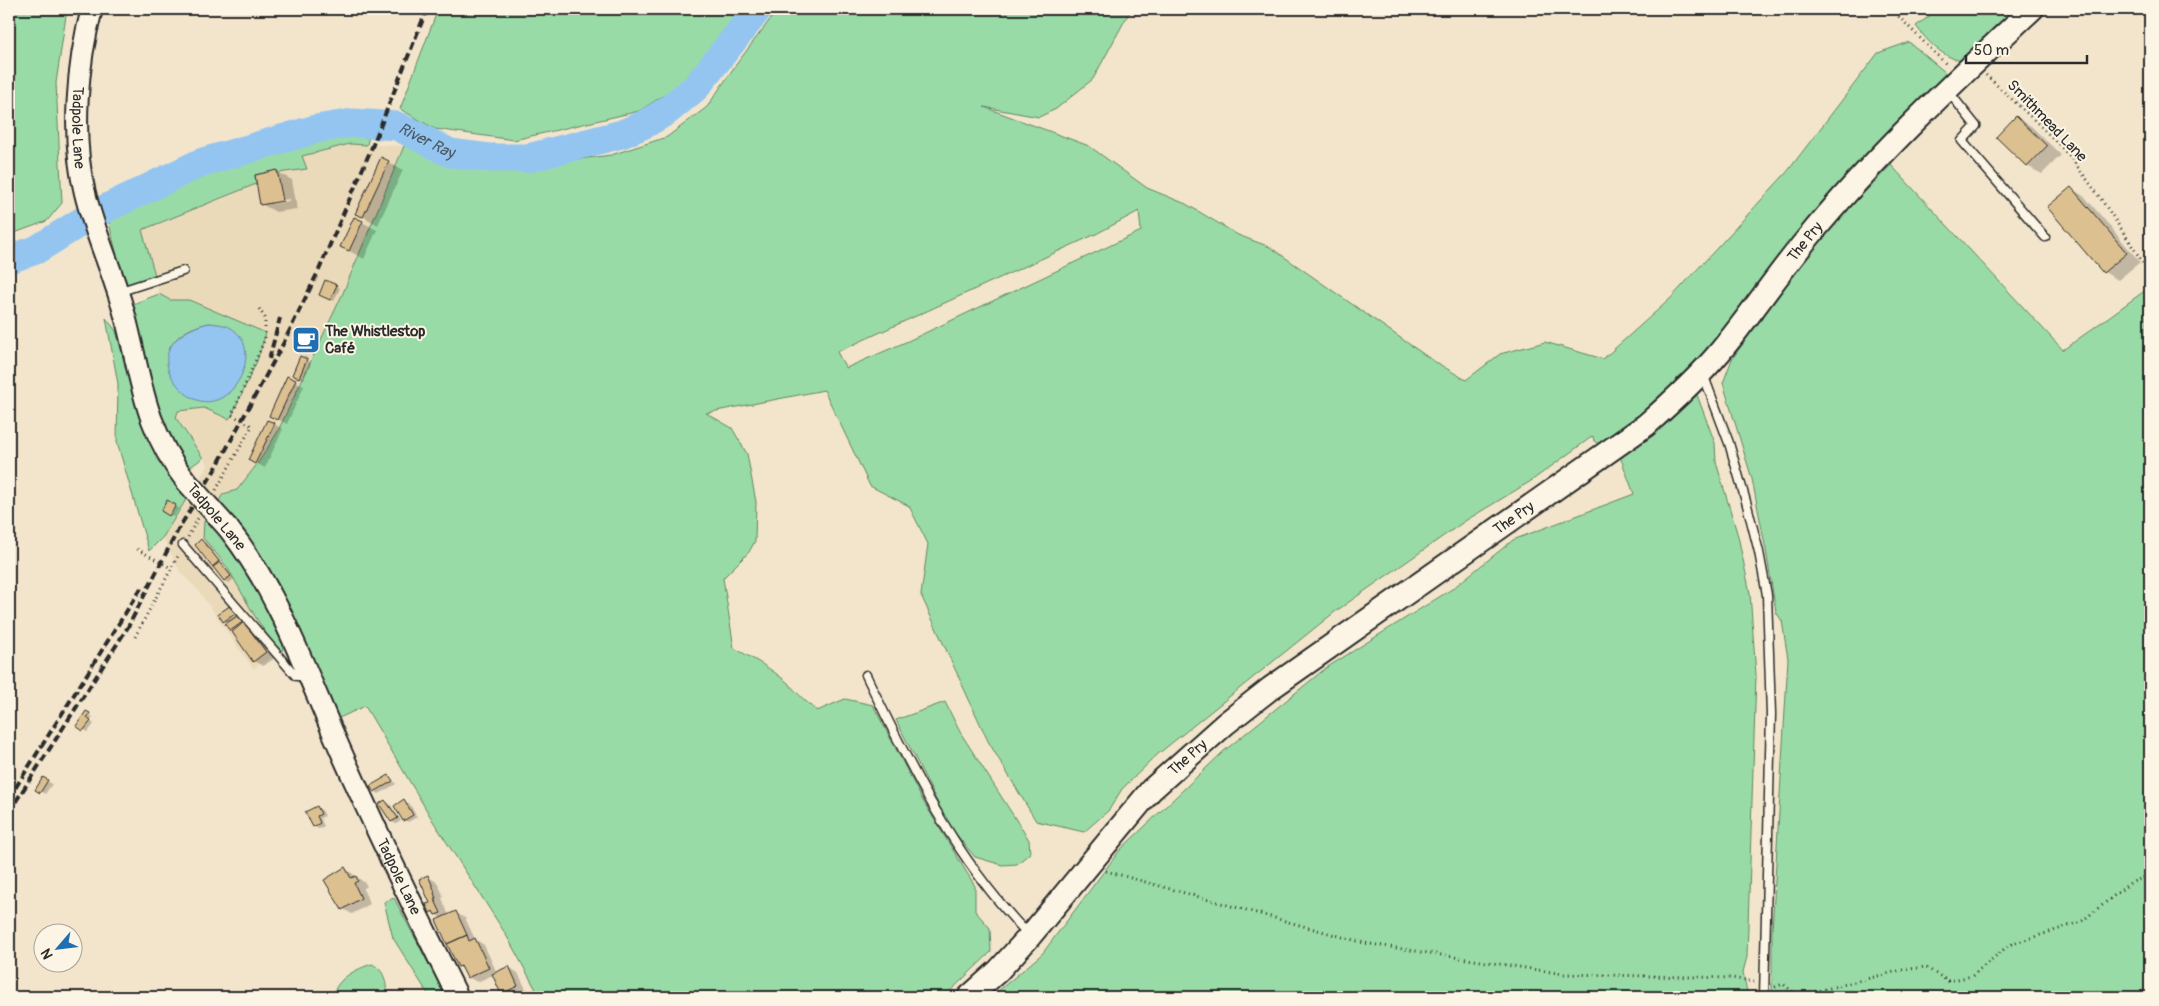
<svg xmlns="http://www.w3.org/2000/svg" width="2159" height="1006" viewBox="0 0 2159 1006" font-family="Pangolin,sans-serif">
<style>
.built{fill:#ebdaba}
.green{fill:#99dba6;stroke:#628368;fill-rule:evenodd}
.water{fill:#94c5f0;stroke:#6a87a1}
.shadow{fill:#0003;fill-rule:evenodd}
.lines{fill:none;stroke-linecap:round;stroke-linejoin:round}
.river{stroke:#94c5f0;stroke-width:29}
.building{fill:#dcc090;stroke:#2b2b2b}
.service-casing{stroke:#2b2b2b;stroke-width:11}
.tertiary-casing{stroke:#2b2b2b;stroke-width:24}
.secondary-casing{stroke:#2b2b2b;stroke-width:26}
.path{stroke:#2b2b2b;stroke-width:3;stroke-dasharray:1 4;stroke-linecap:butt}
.service{stroke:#fcf5e5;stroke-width:8}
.tertiary{stroke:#fcf5e5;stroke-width:20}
.secondary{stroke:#fcf5e5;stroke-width:22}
.rail{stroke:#2b2b2b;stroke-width:4;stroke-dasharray:8 4;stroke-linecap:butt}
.tertiary-bridge-casing{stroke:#2b2b2b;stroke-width:24;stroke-linecap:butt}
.tertiary-bridge{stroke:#fcf5e5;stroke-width:20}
.labels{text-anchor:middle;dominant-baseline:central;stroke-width:4;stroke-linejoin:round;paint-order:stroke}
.street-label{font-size:15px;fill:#2b2b2b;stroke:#fcf5e5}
.poi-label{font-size:15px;font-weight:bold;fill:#2b2b2b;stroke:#fcf5e5;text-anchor:start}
.water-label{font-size:16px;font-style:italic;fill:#4a5966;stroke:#fcf5e5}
</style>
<rect width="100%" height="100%" fill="#f2e5cc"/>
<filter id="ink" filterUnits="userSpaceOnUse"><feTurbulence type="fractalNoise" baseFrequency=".02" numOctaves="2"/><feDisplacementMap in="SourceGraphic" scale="10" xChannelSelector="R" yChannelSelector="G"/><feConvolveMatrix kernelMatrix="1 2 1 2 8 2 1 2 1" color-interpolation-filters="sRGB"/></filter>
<g filter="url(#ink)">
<path class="built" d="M350,144L404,146L343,293L277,433L258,463L237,491L223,494L210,518L284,642L282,651L253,669L198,590L180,572L163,537L208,465L176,418L178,410L204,408L229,419L232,415L257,361L266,334L189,300H170L159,294L142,230L231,195L255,175L277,170L278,173L307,169L302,156Z"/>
<path class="green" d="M9,9H67L56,83L62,203L47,221L9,235Z
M438,9H750L690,79L639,111L514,140L435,129L400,109Z
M778,9H1131L1093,79L1056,109L1039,117L984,107L1089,146L1147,188L1186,204L1238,235L1270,247L1432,360L1466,380L1500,354L1545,342L1603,359L1670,299L1787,172L1878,53L1909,42L1946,73L1872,152L1684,379L1602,446L1594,441L1593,436L1531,481L1465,521L1336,611L1158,754L1122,789L1109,810L1084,832L1036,821L988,741L921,595L928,544L909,506L870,486L824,390L706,413L732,428L747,454L756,502L755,541L749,552L723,578L734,648C752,658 772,669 788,683C798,694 805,701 817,711L845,699L873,705L923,801L975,886V911L990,928L991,952L944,997H540L505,933L433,821L365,706L337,719L234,519L219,501L223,494L237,490L258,463L277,433L343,293L404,146L415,140L463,167L495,170L611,155L667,137L707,107L735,66ZM1139,211L1141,231L908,341L846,368L837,352L1096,234Z
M1939,9H2017L1995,26L1961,61C1942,57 1927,41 1916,26Z
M370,131L367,145L350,144L302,156L307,169L278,173L277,171L255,175L256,184L142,230L155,275L124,285L109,223L119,210L225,165L342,132Z
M1891,165L2063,350L2150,287V997H1772V931L1788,659L1782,621L1776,612L1766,550L1752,479L1723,383L1732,359L1816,242Z
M159,294L170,300H189L266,333L257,361L232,415L229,419L204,408L178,411L176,418L203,458L189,468L162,425L148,392L133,304ZM209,323L221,325L245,367L228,394L168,351C176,334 191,327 209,323Z
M106,318L116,331L143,428L159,462L187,498L163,537L149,551L117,442L118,384Z
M1697,395L1715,443L1716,462L1738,536L1750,593L1756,675L1747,957L1743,972L1748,997H991L1042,954L1120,850L1224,751L1326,668L1452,589L1513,540L1634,494L1618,451Z
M210,519L248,569L284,642L282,651C260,630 249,605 234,579C226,564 214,551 203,538L204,521Z
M945,702L960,732L1029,840L1030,853L1017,864L1002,865L975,857L950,827L896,720Z
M394,898L446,997H430L393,938L384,902Z
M372,964C386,971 386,983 387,997H333C335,979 356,969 372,964Z"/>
<path class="water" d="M209,323C216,324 225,324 231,328C271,352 222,434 180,388C151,357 174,331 209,323Z"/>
<path class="shadow" d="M2016,117L2031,126L2061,155L2042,174L2027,166Z
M382,159L403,170L378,225L357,213Z
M277,172L292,180L297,209L276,212L261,204ZM289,199V201L272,204V201Z
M2071,188L2085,197L2140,262L2118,280L2104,272Z
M362,222L377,230L364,259L342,247Z
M336,286L340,288L334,301L325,297Z
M308,334L319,340L312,353L301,348Z
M300,358L311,363L304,379L297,377Z
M295,381L304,386L287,424L270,415Z
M274,424L283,429L265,468L250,460Z
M168,502L179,508L174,517L163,510Z
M202,541L206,543L234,579L229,583L225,581L196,545Z
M231,607L246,625L254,629L275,658L263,666L254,661L230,630L228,623L224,621Z
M86,713L93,717L90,721L94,724L88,732L78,726Z
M389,776L396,784L379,794L375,791Z
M43,778L52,784L45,794L36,789Z
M385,801L390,804L401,821L396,824L392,822L380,804Z
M404,801L409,803L417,817L408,822L404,820Z
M317,808L322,810L325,816L320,818L324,826L318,829L314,826Z
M345,868L365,883L367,886L363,889L370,904L352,914L343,909Z
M428,877L437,882L444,897L442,898L449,916L456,913L465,918L475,939L484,945L497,973L509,967L518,973L527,991L509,997L502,993L493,975L477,982L468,977L464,970L459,967L443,919L431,912Z"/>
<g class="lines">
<path class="river" id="s1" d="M9,259L36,250L92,215L200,163L316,129L353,123L397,126L450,153L489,158H528L622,134L645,124L667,111L696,87L758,9"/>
</g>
<path class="building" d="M2016,116L2047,146L2027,167L1996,137Z
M381,157L389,161L363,217L355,214Z
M277,170L283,201L260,205L255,175Z
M2071,187L2127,253L2103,273L2047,207Z
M354,217L363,221L349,251L340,247Z
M325,280L337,285L330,300L319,295Z
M308,332L315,336L307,352L299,348Z
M300,356L307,359L299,378L292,375Z
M287,376L296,380L277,420L269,416Z
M267,420L275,423L255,464L248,460Z
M167,500L176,505L169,516L161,511Z
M201,539L219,561L212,567L195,545Z
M220,562L231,576L224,581L213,567Z
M231,605L236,613L223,622L218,614Z
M239,615L244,621L230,631L225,624Z
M244,622L266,652L253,662L232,632Z
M86,711L90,713L87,718L91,721L83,731L76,726Z
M389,775L393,781L374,792L370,786Z
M43,777L48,780L40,793L35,790Z
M404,799L413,815L403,821L394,806Z
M385,800L398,818L391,822L379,804Z
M317,806L321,814L317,816L320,823L313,827L305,812Z
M345,867L351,878L356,876L358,881L354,883L361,898L342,910L324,880Z
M428,875L435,892L434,893L436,898H434L441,913L435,915L433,911L430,913L426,904L430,903L419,879Z
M456,911L467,935L447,944L436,920Z
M467,935L469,941L475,938L489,968L467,978L461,966L458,967L447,944Z
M509,966L518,986L501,994L492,974Z"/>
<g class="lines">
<defs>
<path id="service" d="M1948,91L1976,126L1962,141L2045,237
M118,292L183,271
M1703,374L1729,443L1747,505L1759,552L1767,595L1771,714L1764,997
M183,545L296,676H306
M866,675C911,769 955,859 1028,934"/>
<g id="tertiary">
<path id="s2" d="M92,9C77,63 71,138 85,193C95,235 114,274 125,316C142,380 143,425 186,481"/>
<path id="s3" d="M228,528C278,591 304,667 336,740C374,827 416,913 458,997"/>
</g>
<g id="secondary">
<path id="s4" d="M969,997L998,971L1030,936L1151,790L1225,724L1271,688L1646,425C1672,402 1697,379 1719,353C1750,316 1776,276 1807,239C1875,156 1954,82 2032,9"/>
</g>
</defs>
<use href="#service" class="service-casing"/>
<use href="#tertiary" class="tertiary-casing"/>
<use href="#secondary" class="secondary-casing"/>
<path class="path" d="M1895,13L1946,64
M1986,75C2015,103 2047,129 2073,161C2101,197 2126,236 2150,274
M216,490L252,426L232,415L265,339V318L258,307
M188,537L198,518
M137,549L171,568
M135,637L178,556
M1106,871L1364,943L1564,974L1732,978L1754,982
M1775,987L1783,984L1798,996L1902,970L1925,967L1948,981L1972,976L2009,945L2081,922L2130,883L2150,875"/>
<use href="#service" class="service"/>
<use href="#tertiary" class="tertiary"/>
<use href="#secondary" class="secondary"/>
<path class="rail" d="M269,359L280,318
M9,798L143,585
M9,812L128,627L179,528L216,468L283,344L319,270L372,147L427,9"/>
<defs>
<path id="tertiary-bridge" d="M186,481L228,528"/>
</defs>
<use href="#tertiary-bridge" class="tertiary-bridge-casing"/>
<use href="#tertiary-bridge" class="tertiary-bridge"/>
</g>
</g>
<defs>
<symbol id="cafe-square" viewBox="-11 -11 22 22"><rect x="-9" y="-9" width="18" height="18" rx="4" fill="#1f6fb2" stroke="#fcf5e5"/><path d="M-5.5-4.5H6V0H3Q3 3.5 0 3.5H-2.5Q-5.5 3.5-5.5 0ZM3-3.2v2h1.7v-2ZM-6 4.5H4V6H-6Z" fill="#fff"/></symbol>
</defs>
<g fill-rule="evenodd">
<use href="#cafe-square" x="290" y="324" width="32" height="32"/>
</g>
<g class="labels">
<g class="street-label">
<text transform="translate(2047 121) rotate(46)">Smithmead Lane</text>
<text stroke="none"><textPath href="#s2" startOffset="120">Tadpole Lane</textPath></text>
<text stroke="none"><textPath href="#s4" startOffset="1135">The Pry</textPath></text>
<text transform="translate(216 517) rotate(50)">Tadpole Lane</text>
<text stroke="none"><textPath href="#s4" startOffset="730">The Pry</textPath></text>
<text stroke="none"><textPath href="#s4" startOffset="325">The Pry</textPath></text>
<text stroke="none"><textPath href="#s3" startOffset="389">Tadpole Lane</textPath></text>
</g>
<g class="poi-label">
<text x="325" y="331">The Whistlestop<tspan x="325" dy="17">Café</tspan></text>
</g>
<g class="water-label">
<text stroke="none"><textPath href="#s1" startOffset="450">River Ray</textPath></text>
</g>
</g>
<rect width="2159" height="1006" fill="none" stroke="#fcf5e5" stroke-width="30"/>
<rect x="15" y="15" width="2129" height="976" fill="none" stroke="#2b2b2b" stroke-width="2" filter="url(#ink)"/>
<g transform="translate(58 948) rotate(242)"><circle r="24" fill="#fcf5e5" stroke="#a8a49b"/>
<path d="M0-4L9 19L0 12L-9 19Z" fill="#1f6fb2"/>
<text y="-8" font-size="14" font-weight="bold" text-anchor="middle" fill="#2b2b2b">N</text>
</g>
<path d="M1966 55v8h121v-8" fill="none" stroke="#2b2b2b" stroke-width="2.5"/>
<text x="1974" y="55" font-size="15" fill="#2b2b2b" stroke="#fcf5e5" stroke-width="4" paint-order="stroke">50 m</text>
</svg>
